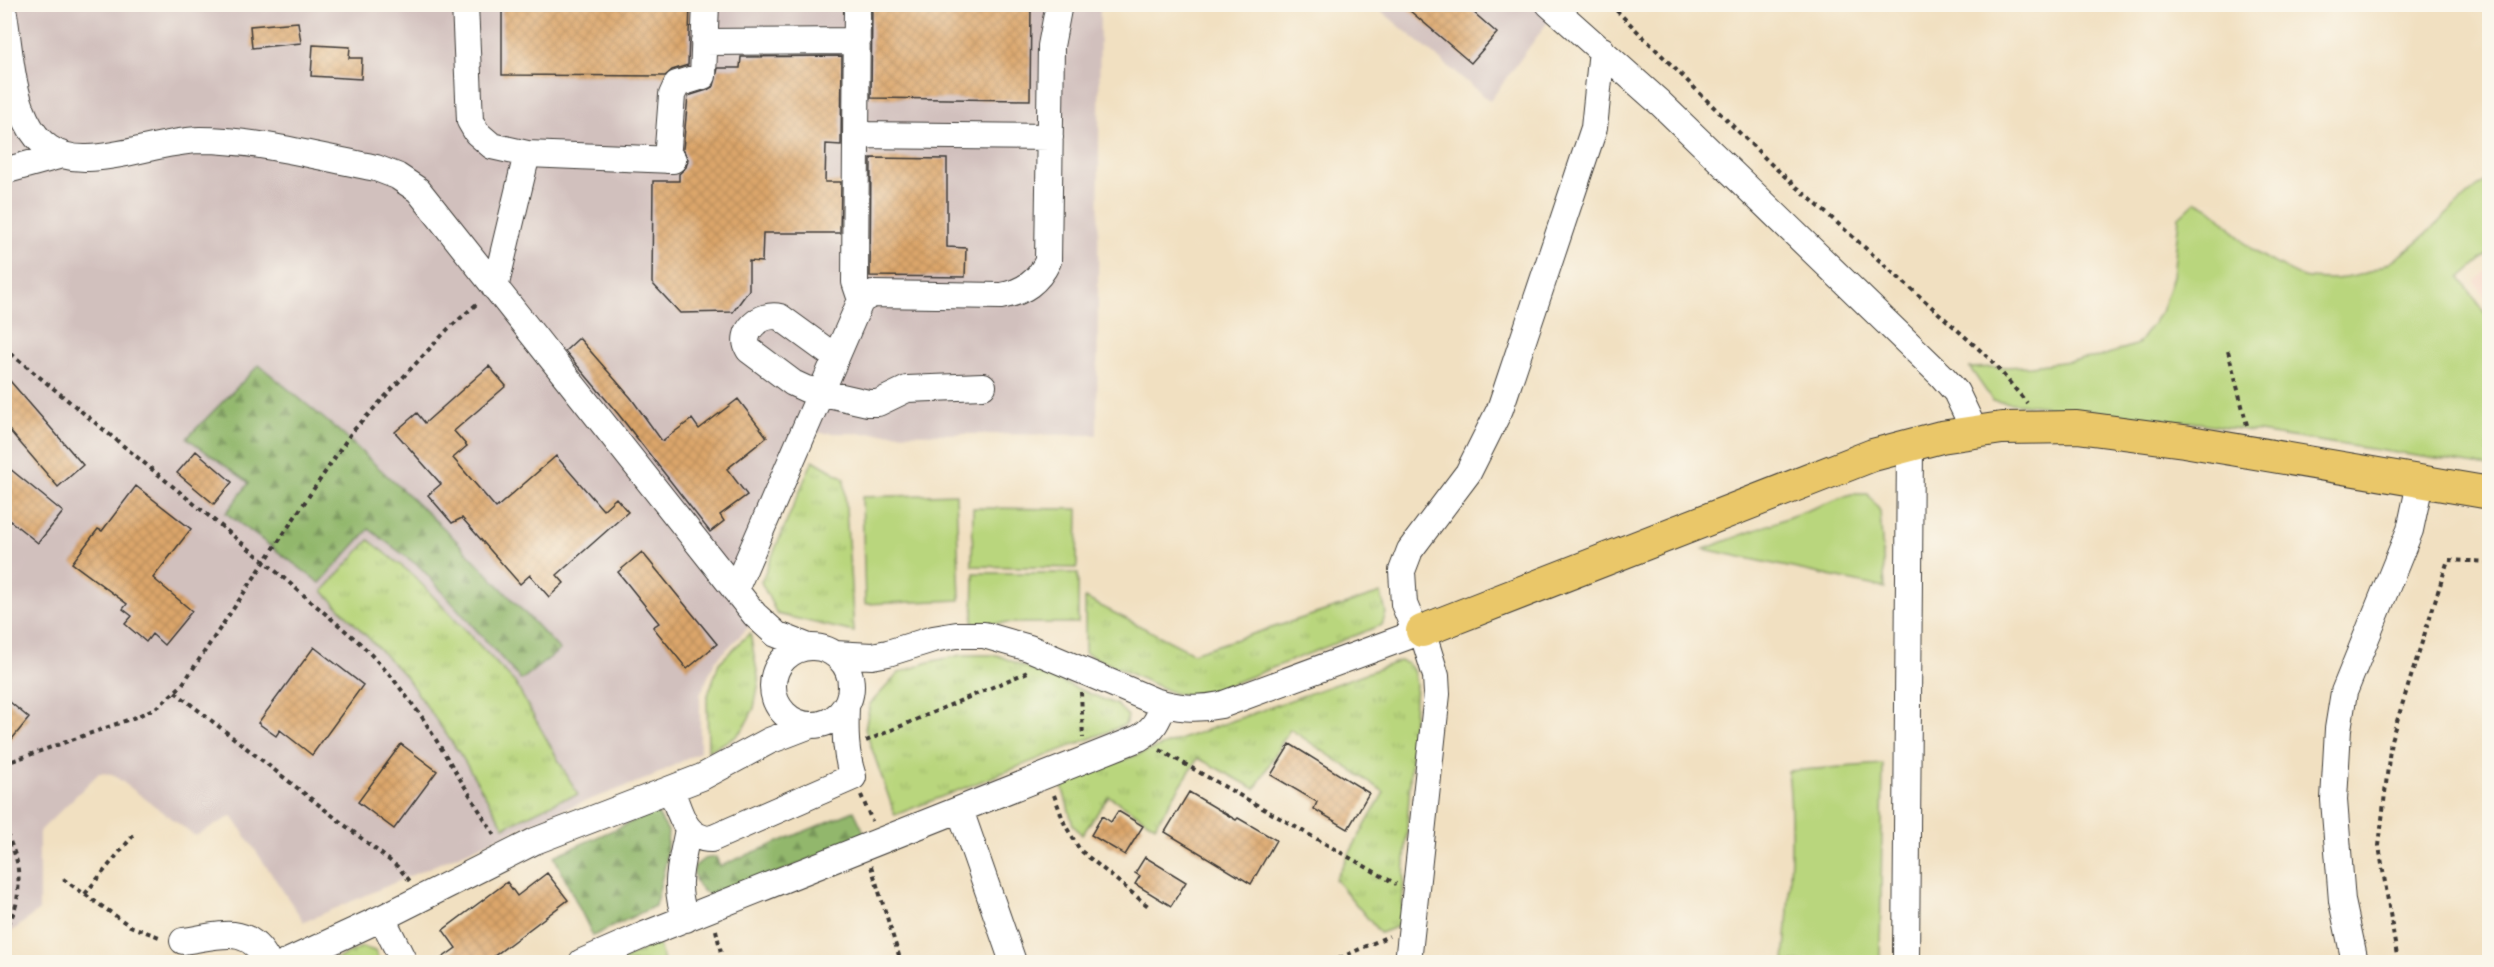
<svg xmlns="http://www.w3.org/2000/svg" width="2494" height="967" viewBox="0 0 2494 967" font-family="'IM FELL Great Primer',serif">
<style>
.built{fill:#f5d3c2}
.industrial{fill:#d1c0bd}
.grass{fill:#b9d67d;stroke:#6a794c;stroke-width:1.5}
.forest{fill:url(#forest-firs);stroke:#576a44;stroke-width:1.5}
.park{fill:url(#park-tufts);stroke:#6a794c;stroke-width:1.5}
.building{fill:url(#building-cross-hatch)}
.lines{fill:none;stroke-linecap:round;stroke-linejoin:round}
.minor-casing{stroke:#3c3935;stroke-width:28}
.major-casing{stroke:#3c3935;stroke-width:34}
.path{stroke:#3c3935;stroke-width:4;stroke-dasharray:4.5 4.5;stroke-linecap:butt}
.minor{stroke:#fff;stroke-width:26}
.major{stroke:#eac769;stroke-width:32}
</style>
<defs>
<pattern id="forest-firs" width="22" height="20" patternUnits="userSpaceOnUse" patternTransform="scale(1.5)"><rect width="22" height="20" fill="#92b76c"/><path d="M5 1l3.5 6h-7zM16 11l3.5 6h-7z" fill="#769458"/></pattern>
<pattern id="park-tufts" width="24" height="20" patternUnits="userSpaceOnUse" patternTransform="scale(1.5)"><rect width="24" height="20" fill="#b9d67d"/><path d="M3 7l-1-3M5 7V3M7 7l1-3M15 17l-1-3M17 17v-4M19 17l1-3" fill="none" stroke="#9eb76b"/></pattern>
<pattern id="building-cross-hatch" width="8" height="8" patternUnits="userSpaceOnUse" patternTransform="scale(1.5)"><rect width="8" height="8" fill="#dba66b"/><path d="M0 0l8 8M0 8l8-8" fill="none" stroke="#bb8e5c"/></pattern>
</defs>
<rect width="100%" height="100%" fill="#fbf7ec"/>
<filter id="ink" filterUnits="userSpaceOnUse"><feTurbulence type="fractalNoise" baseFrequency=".0167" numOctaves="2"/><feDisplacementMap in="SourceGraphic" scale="12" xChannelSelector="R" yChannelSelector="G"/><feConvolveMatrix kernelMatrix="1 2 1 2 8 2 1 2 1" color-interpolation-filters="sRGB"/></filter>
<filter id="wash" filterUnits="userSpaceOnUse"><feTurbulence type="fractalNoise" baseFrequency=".008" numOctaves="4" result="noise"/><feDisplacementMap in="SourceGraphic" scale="24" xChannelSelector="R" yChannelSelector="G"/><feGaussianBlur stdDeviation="1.35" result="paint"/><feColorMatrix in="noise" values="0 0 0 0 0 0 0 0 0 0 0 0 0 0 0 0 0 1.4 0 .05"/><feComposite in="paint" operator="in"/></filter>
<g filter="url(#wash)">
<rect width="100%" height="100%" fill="#f1e0c1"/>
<path class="built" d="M2489,269V303L2474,282Z"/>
<path class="industrial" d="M5,5H1100L1097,435L817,433L737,603L751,625L715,661L700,695V752L649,778L562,810L304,922L232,816L195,836L112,774L99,773L39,832V910L5,937Z
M1374,5H1560L1490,101Z"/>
<path class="grass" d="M2489,178V253L2460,278L2489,318V467L2199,423L1993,401L1970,368L2031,366L2099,357L2138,344L2161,312L2173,276L2179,217L2196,201C2224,211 2236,242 2262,256C2275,263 2289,272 2303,277C2310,279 2319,278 2326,279C2400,281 2435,216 2489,178Z
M956,494L960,600L865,604L862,497Z
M1851,494H1868L1880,511L1885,588L1704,549Z
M973,508L1078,509L1077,568L972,566Z
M974,573H1078V623H973Z
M1883,764L1880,962H1784C1789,899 1795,835 1788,771Z"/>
<path class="forest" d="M259,365L339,431L448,532L560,650L521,680L421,568L369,529L320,583L226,513L249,483L187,438Z
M656,811L668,831L666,862L655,906L593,936L554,856Z
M854,811L866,836L720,897C702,894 693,886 694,867L704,859L716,857L720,866Z"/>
<path class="park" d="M813,460L844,478L854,632L777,614L761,582Z
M369,540L413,575L515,683L578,795L560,800L504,827L462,757L406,677L323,591Z
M1381,593L1386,613L1382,625L1198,697L1173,693L1085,653V598L1193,653Z
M750,633L759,682L754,708L743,729L734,738L708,751L707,698L719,663Z
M961,655H997L1117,705L1128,716L1125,725L895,815L865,729L870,704L899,673L929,662Z
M1400,661C1414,664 1414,672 1416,684L1401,925L1380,933L1335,879L1384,792L1290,729L1255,789L1198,758L1155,826L1109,796L1082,835L1073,825L1061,782Z
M658,942L664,962H618Z
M362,947L375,951L380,962H330Z"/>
<g id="blocks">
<path class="building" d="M502,4H690L688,65L672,70L665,76L502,75Z
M872,4H1031L1030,100L871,98Z
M1402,4H1464L1497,33L1471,63Z
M298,22L301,43L252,48L250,26Z
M313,45L350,47L349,58H362L361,79L311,76Z
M842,56L841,145L826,144L825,182H841L840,233H763L762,262L749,261V290L733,312L680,313L652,283L653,181H679V174L686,167L688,160L683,149L688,96L707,90L714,86L718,68H740L741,57Z
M871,158L947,159V247L966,248L965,277L870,276Z
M579,338L631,398L662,441L692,419L699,429L738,399L767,437L727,469L747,495L720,515L724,521L710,532L619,415L565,351Z
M489,366L506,386L454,431L467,446L453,458L496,508L556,456L603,510L616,498L628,512L557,575L564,583L549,597L530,575L520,584L462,518L452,523L428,495L441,484L395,432L417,413L425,423Z
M4,374L83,465L58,487L4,424Z
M196,451L232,482L214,504L177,473Z
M4,464L63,512L38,543L4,516Z
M136,486L191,529L153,578L192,611L164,645L152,634L146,642L125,624L132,616L123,609L127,604L72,563L98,529L102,531Z
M642,552L717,644L687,669L653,627L659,623L618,572Z
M314,647L363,685L312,755L280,730L276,736L258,723Z
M4,697L29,718L4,749Z
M401,744L437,771L394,829L358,802Z
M1290,744L1369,793L1348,829L1314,809L1317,802L1271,775Z
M1189,792L1236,820L1238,818L1276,840L1251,884L1165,832Z
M1118,811L1143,826L1125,855L1091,835L1102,816L1111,822Z
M1145,857L1186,882L1171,906L1135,884L1140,876L1135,873Z
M547,873L568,900L485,963H435L456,948L443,930L507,882L517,896Z"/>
</g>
</g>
<g filter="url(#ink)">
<use href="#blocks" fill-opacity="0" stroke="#3c3935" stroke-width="1.5"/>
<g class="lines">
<defs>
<path id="minor" d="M465,4L470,121L477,133L492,146L527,154L673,160
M857,4L855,282L861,300
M1549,4L1660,103L1942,376L1956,392L1975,432
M4,14C13,68 12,161 88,158C125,157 163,141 200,140C259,140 319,157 376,168L397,176L418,190L755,615L776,634L809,647
M704,42L857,41
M856,135L1050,137
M667,160L672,95L677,84L703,76L706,4
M4,171L62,155
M495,288L527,154
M835,357L780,317C761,312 738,332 749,350L793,383L806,389L868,403H878L907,389L983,386
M735,590L861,300L873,294L1001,296C1024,292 1038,282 1048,261L1051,46L1059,4
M1416,633L1404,604L1402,571L1410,550L1468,473L1500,409L1594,128L1602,50
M773 686a39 39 0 1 1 78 0a39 39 0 1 1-78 0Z
M834,654L872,656L888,653L933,639L957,635H984L1029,648L1154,701C1177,708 1196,710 1221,705L1422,631L1436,676L1437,694L1408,962
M671,790C680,811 684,839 711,839L853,777C845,753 845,731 846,706
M960,810L1013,962
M382,918L404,962
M686,919C672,884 682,864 688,829
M183,941C220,936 248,923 268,962
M287,962L382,918L535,841L702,777L769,741L808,726
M582,962L644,935L1139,738C1154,729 1158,720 1164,704
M1906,962L1910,445
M2355,962L2342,901L2334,800L2338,729L2344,692L2410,530L2420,483"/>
<path id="major" d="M1422,631L1873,455L1941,437L2002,428L2077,427L2184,441L2490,493"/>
</defs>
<use href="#minor" class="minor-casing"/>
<use href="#major" class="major-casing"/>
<path class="path" d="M1610,4L1771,164L1990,359L2027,403
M4,348L265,562L362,645L391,676L422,717L495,836
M2228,351L2248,429
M175,692L398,867L410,881
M1081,692L1083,738
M866,741L1030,671
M1160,750L1396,884
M4,764L136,717L159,706L182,685L352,432L448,329L479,302
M861,795L872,821
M1054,795L1065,825L1080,850L1148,906
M4,825C8,837 14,850 17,862C20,880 20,914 4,926
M871,866L901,962
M63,879L130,926L162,938
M85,894L136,832
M716,930L723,962
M1331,962L1389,936
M2398,962L2379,846L2391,740L2448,560L2490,562"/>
<use href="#minor" class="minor"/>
<use href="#major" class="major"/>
</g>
</g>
<rect width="2494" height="967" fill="none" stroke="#fbf7ec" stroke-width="24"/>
</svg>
